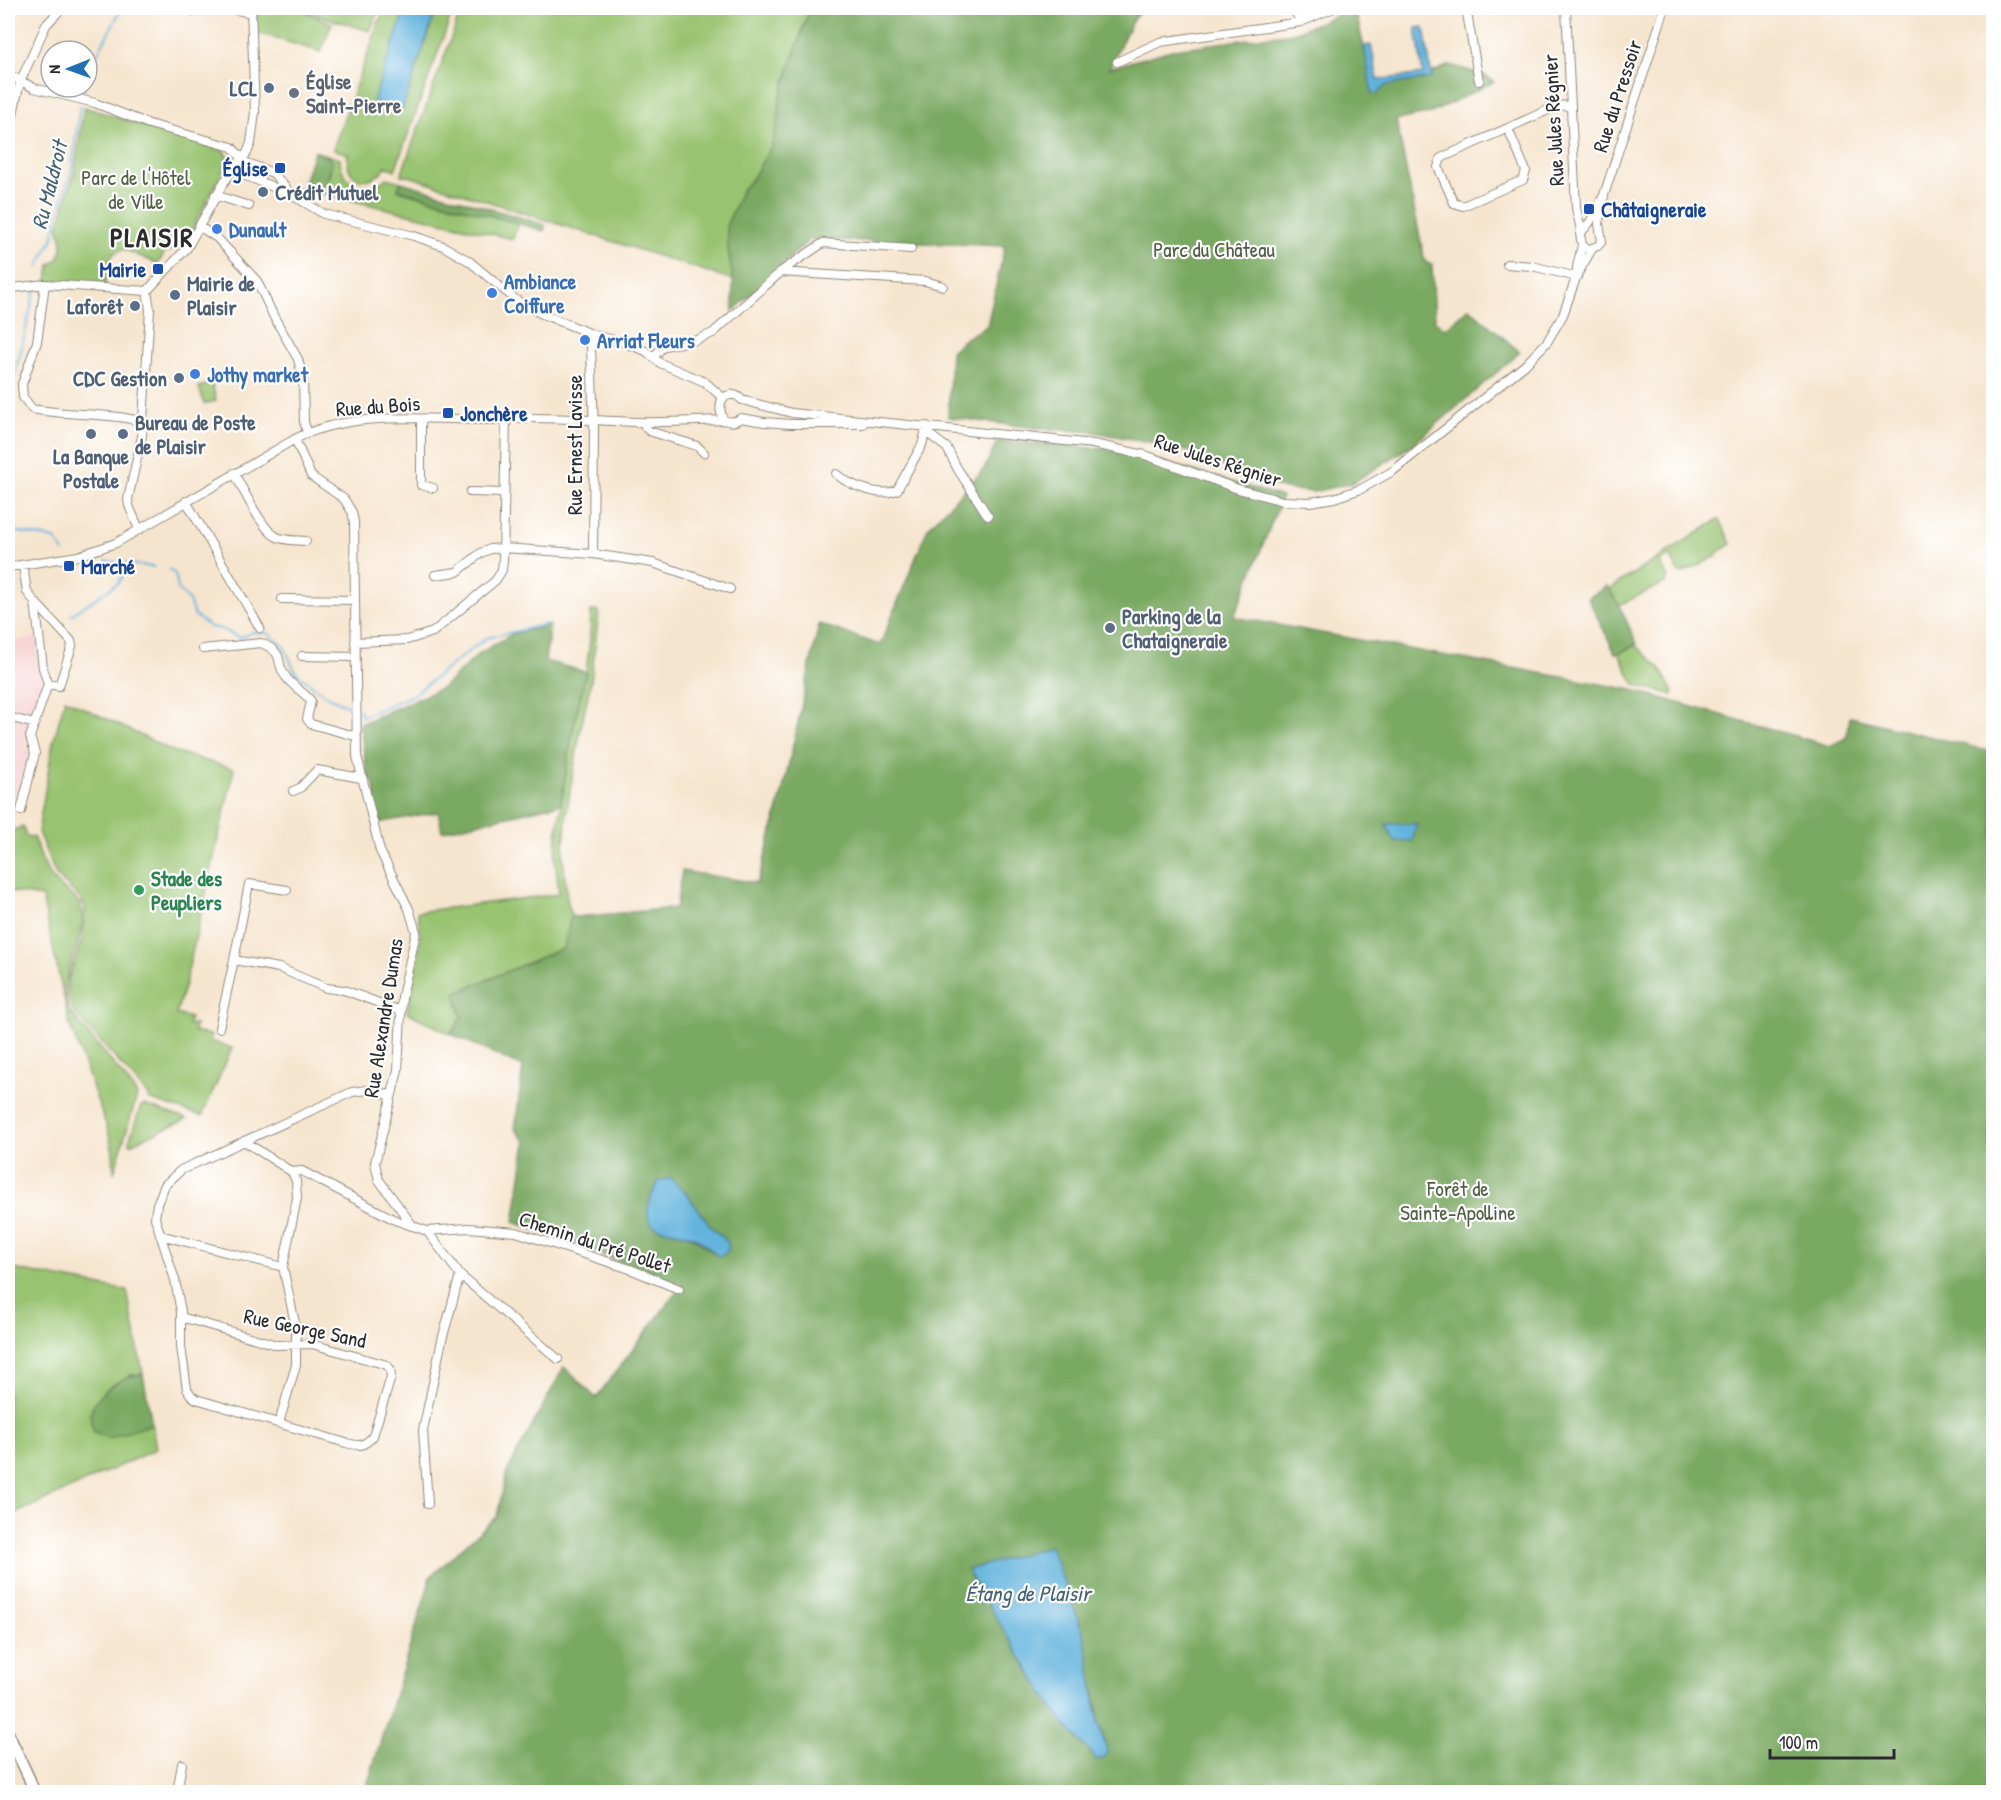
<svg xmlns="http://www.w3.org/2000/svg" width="2001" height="1800" viewBox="0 0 2001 1800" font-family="'Patrick Hand',sans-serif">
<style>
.built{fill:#f7cfd0}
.green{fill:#98c370;stroke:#62774e;stroke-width:1.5}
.forest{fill:#7aa962;stroke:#526a46;stroke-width:1.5;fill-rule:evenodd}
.water{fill:#62b3dd;stroke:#466f84;stroke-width:1.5}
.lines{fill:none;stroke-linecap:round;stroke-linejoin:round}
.stream{stroke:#62b3dd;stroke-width:2}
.minor-casing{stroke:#90887c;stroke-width:10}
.major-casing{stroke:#90887c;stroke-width:13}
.minor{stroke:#fff;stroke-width:8}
.major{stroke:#fff;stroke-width:10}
.service-dot{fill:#5c6f8a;stroke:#fff;stroke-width:2}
.worship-dot{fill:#6b7280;stroke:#fff;stroke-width:2}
.transit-dot{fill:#1a4fb4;stroke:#fff;stroke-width:2}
.shop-dot{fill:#3f7fe0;stroke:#fff;stroke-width:2}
.leisure-dot{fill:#2e9e5b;stroke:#fff;stroke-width:2}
.labels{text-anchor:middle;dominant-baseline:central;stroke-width:4.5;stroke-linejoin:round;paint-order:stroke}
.worship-label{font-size:21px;font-weight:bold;fill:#5b616d;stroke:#fff;text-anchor:start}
.service-label{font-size:21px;font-weight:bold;fill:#4e5e75;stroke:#fff;text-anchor:start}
.street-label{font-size:21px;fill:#2b2b2b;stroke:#fff}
.transit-label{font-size:21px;font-weight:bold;fill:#164399;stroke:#fff;text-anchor:start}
.park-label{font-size:21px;fill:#516043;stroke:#fff}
.shop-label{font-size:21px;font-weight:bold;fill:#366cbe;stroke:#fff;text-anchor:start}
.leisure-label{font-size:21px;font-weight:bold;fill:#27864d;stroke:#fff;text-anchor:start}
.water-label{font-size:22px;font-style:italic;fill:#416172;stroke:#fff}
.district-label{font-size:27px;font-weight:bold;letter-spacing:1.5px;fill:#2b2b2b;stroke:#fff}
</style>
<rect width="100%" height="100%" fill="#fff"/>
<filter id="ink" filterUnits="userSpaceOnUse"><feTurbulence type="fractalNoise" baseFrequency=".0167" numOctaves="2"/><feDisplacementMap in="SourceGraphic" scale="12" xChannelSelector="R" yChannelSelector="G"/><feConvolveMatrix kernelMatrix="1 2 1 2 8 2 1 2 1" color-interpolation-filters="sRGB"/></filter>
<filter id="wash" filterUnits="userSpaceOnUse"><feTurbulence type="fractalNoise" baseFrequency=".008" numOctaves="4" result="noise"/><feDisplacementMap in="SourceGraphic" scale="24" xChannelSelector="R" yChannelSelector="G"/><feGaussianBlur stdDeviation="1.35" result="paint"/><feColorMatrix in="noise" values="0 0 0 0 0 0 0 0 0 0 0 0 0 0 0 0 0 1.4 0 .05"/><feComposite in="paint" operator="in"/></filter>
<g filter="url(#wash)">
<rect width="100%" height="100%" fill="#f6e5ce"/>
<path class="built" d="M8,638L15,640L36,638L42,683L25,741L30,754L15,795L8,798Z"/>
<path class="green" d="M255,8H379L370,31L308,12V14L332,23L321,52L257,33Z
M384,8H454L395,170L386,166C372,189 343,182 348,154L333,149Z
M462,8H810L780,97L779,116L772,145L753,178L742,190L727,225L728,249L733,280L412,177L401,175Z
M84,107L224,151L229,159L184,245L176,249L165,252L158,264L123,249L113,254L107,267L105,286L47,281L50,265C66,257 63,241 58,227L74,173Z
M314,151L340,159C341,185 368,194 387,178L401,182L398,190L518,223L513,239L317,192L328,179L332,162L329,157Z
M212,383L216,401L204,404L199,387Z
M1718,520H1720L1731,544L1716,553L1717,556L1681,574L1678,572L1671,557L1668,556L1660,562L1668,578L1665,583L1619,605L1609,589Z
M591,611H599L591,681L581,727L567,808L563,857L567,898L571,916L564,948L455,993L462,1018L450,1034L407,1012C412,981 426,943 417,912L559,894L555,857L558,827L572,735L586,672L590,640Z
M1635,645L1660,668L1673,692V695L1637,685L1633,682L1619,653Z
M65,699L175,752L234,769L185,984L176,1014L190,1018L188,1024L195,1025L194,1032L211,1035L210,1041L232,1048L202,1116L148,1099L149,1096L74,1012L68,997V979L82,939L85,908L80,898L56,875L38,832L53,743Z
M23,826L26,836L33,837C40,852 44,871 56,882C65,893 81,897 82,913C84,950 54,976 70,1012L133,1088L137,1096L114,1173L113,1152L108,1130L69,1022L42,897L8,891V833Z
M144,1105L187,1119L130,1144L129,1141L141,1106Z
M8,1268L127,1291L143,1374L130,1375L108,1438L152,1424L156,1449L8,1517Z"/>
<path class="forest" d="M810,8H1141L1131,23L1109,68L1175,49L1293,33L1355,8L1372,83L1426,75L1450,65L1484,75L1494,82L1431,113L1396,120L1425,262L1432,265L1435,321L1445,329L1469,308L1520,352L1413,445L1352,483L1313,492L1285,489L1250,477L1191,452L1149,442L1093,432L1043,429L948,417L951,351L967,337L987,326L1005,246L810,239L733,311V280L728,249L727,225L742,190L753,178L772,145L779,116L780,97Z
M314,152L329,157L332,162L328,179L317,192L302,188Z
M401,182L545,225L544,231L398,189Z
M998,441L1108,449L1170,464L1282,497L1234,617L1633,690L1830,746L1846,738L1850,717L1993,752V1792H365L429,1584V1578L497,1516L507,1472L564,1367L596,1398L682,1285L514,1222L526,1142L515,1129L523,1067L451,1034L462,1018L455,993L564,948L571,916L577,917L676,908L682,871L757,883C784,798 800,711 819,624L880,645L928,528L984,469ZM653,1193H686L708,1224L728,1242L723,1255L718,1256L693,1237L656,1227L650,1203ZM967,1570L1091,1677L1098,1710L1099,1724L1106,1746L1097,1760L1043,1693Z
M1607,586L1619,605L1637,644L1619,653H1615L1588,598Z
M550,625L545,661L586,672L572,735L561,804L442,831L438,812L378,823L372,798L376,796L372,778L368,780L360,724L442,688L480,653L512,634Z
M143,1374L152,1424L108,1438L94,1432C91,1424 89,1417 92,1408C100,1390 124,1375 143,1374Z"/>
<path class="water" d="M406,8H437L402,110L373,101Z
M1424,27L1432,78L1387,85L1376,94H1372L1364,46L1371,45L1378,80L1423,74L1416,28Z
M1386,824H1417L1412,841H1394Z
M670,1178L686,1193L713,1229L728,1242V1250L723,1255L718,1256C709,1249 703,1240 692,1236C681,1232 665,1231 656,1227C639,1220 653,1191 659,1181Z
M1050,1546L1084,1635L1099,1724L1107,1751V1755L1104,1758L1097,1760L1062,1721L1043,1693L967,1570Z"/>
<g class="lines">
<path class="stream" d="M87,78L89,69L122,8
M83,95L85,87
M38,267L54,236L56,220L71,172L80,106
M8,397L20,354L35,290
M8,530L55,539L64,552
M106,561L154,567
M169,569L175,574L178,589L189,601L194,615L210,627L222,629L240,638L253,632L267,633L283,645L296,673L326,696L351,707
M71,615L118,583L122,578L119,562
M359,710L361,711V717L413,695L486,638L547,624"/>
</g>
</g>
<g filter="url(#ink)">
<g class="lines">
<defs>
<path id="minor" d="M181,8L193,11L218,8
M228,8L251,13
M1293,8L1301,22
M1466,8L1479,81
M1566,8L1576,208L1581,230
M1117,62L1160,42L1301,22L1334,8
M8,74L34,88L95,103L149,124L232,147L245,162L273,173L292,195L324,214L414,236L443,246L469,261L516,300L540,313L594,335L622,342L646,351L660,363L705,382L723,398
M1508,129L1526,171L1523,180L1463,206L1454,203L1438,167L1441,158L1557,106L1571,105
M8,137L20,82L46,25L62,8
M232,170L290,194
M215,195L249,206
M1604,195L1590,222L1580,234L1582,245L1588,249L1598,246L1602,241L1599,224L1604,195L1665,8
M200,227L217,238L257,281L274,317L298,359L303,379L304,422L307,432
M1507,264L1532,266L1577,277
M780,272L925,281L943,286
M1577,275V267L1582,245
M45,284L37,342L22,384L23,397L32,409C69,416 107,412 143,422
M147,291L187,248L224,182L247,153L251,143L255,112L251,8
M8,294L13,288L45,284L147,291
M653,357L664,346L696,340L713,333L783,270L823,243L911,249
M723,398C730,393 737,394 742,400L792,413L1093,444L1145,455L1238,489L1283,501L1310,502L1334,498L1361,489L1393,471L1525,365L1547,342L1563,315L1577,275L1592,249
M723,398C719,404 720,415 724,420
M741,418L764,422L791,424H863
M421,419V485L433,488
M645,422V427L649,431L697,446L704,453
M926,432L947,448L957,468L988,516
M295,439L311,476L344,499L352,512L354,522L357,756L380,851L409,909L416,932L402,997L398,1070L375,1163L379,1180L413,1226L427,1231L460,1275L558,1359
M234,473C244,490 261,529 277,537C285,541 297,540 306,541
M836,474C849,485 880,498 897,490L922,445L927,426
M470,492L504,493
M186,501L260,628
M139,529L129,506L128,499L142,436L150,309L147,291
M593,554L594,429L591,347L594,335
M23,566L27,592L35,602
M8,567L78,556L116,543L295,439C352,409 430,420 493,420C502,420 511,419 520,418C559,417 599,421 638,422C667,423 696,421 724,420C731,423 736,422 741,418
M435,575L457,572L481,553L490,549L503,548L593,554L653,563L730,589
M282,599L355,600
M35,602L71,641L72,646L59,686L48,684L43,668Z
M355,642L407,640L433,632L496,580L502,570L503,560L506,420
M203,649L261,643C288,655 273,660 286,677C293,687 304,692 311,701L307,719L311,724L355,736
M302,656L355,657
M8,717L35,724
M293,791L300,788L317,770L361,778
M21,811L35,753L30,737L48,684
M234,960L249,884L287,890
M219,1028L234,960L279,968L326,988L344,990L401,1011
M244,1141L292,1172
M292,1172L302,1171L395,1220L412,1226
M427,1231L468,1228L516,1232L630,1269L679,1289
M160,1235L283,1267
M181,1317L277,1345L312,1344L387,1365L390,1369L391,1377L373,1436C364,1447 359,1446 346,1443L196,1399L191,1395L187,1389L181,1347V1312L175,1280L155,1218L157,1204L165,1185L181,1170L352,1092L368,1090L390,1095
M279,1423L296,1365V1328L283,1267L297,1198L296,1181L292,1172
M428,1504L423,1430L442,1340L460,1275
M177,1792L182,1764"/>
<path id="major" d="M8,1733L29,1778L34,1792"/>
</defs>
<use href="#minor" class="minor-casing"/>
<use href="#major" class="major-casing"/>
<use href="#minor" class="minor"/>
<use href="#major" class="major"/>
</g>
</g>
<g class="service-dot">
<circle cx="269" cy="88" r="6"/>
<circle cx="263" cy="192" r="6"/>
<circle cx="175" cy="295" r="6"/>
<circle cx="135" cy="306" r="6"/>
<circle cx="179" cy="378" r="6"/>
<circle cx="91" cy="434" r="6"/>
<circle cx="123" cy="434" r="6"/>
<circle cx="1110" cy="628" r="6"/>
</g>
<circle class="worship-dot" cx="294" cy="93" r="6"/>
<g class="transit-dot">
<rect x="274" y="162" width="12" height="12" rx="3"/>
<rect x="1583" y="203" width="12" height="12" rx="3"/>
<rect x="152" y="263" width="12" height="12" rx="3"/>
<rect x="442" y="407" width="12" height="12" rx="3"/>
<rect x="63" y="560" width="12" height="12" rx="3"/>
</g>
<g class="shop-dot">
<circle cx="217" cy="229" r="6"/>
<circle cx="492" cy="293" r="6"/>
<circle cx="585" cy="340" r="6"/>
<circle cx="195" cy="374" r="6"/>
</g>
<circle class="leisure-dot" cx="139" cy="890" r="6"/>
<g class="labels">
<g class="worship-label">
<text x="306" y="81">Église<tspan x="306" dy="24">Saint-Pierre</tspan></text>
</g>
<g class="service-label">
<text x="257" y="88" text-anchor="end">LCL</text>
<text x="275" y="192">Crédit Mutuel</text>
<text x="187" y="283">Mairie de<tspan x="187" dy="24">Plaisir</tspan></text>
<text x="123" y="306" text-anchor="end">Laforêt</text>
<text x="167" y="378" text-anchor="end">CDC Gestion</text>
<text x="135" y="422">Bureau de Poste<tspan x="135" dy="24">de Plaisir</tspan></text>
<text x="91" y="456" text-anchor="middle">La Banque<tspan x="91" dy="24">Postale</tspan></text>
<text x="1122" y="616">Parking de la<tspan x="1122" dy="24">Chataigneraie</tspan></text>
</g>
<g class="street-label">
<text transform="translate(1617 96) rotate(-72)">Rue du Pressoir</text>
<text transform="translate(1553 120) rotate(-93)">Rue Jules Régnier</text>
<text transform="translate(378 406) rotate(-4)">Rue du Bois</text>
<text transform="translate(574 445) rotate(-90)">Rue Ernest Lavisse</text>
<text transform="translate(1218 460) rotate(18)">Rue Jules Régnier</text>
<text transform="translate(383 1018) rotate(-81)">Rue Alexandre Dumas</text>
<text transform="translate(595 1242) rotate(18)">Chemin du Pré Pollet</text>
<text transform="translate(305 1328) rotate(12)">Rue George Sand</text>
</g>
<g class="transit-label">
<text x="268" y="168" text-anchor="end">Église</text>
<text x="1601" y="209">Châtaigneraie</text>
<text x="146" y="269" text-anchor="end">Mairie</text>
<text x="460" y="413">Jonchère</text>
<text x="81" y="566">Marché</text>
</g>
<g class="park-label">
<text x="136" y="177">Parc de l'Hôtel<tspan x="136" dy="24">de Ville</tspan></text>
<text x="1214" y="249">Parc du Château</text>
<text x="1458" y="1188">Forêt de<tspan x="1458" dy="24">Sainte-Apolline</tspan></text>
</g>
<g class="shop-label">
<text x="229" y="229">Dunault</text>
<text x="504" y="281">Ambiance<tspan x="504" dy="24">Coiffure</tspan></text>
<text x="597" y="340">Arriat Fleurs</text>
<text x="207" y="374">Jothy market</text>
</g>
<g class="leisure-label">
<text x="151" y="878">Stade des<tspan x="151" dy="24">Peupliers</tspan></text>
</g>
<g class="water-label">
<text transform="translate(49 185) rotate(-76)">Ru Maldroit</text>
<text x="1028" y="1593">Étang de Plaisir</text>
</g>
<g class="district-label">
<text x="152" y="237">PLAISIR</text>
</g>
</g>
<rect width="2001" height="1800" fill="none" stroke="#fff" stroke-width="30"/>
<g transform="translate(69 69) rotate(269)"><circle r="28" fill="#ffffff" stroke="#aaaaaa" stroke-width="1.5"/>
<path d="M0-4.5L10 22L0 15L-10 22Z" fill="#1f6fb2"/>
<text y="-9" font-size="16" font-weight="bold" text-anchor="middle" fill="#2b2b2b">N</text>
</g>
<path d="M1770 1749v9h124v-9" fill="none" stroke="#2b2b2b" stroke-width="3"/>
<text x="1779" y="1749" font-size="18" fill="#2b2b2b" stroke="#ffffff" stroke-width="4.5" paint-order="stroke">100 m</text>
</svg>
